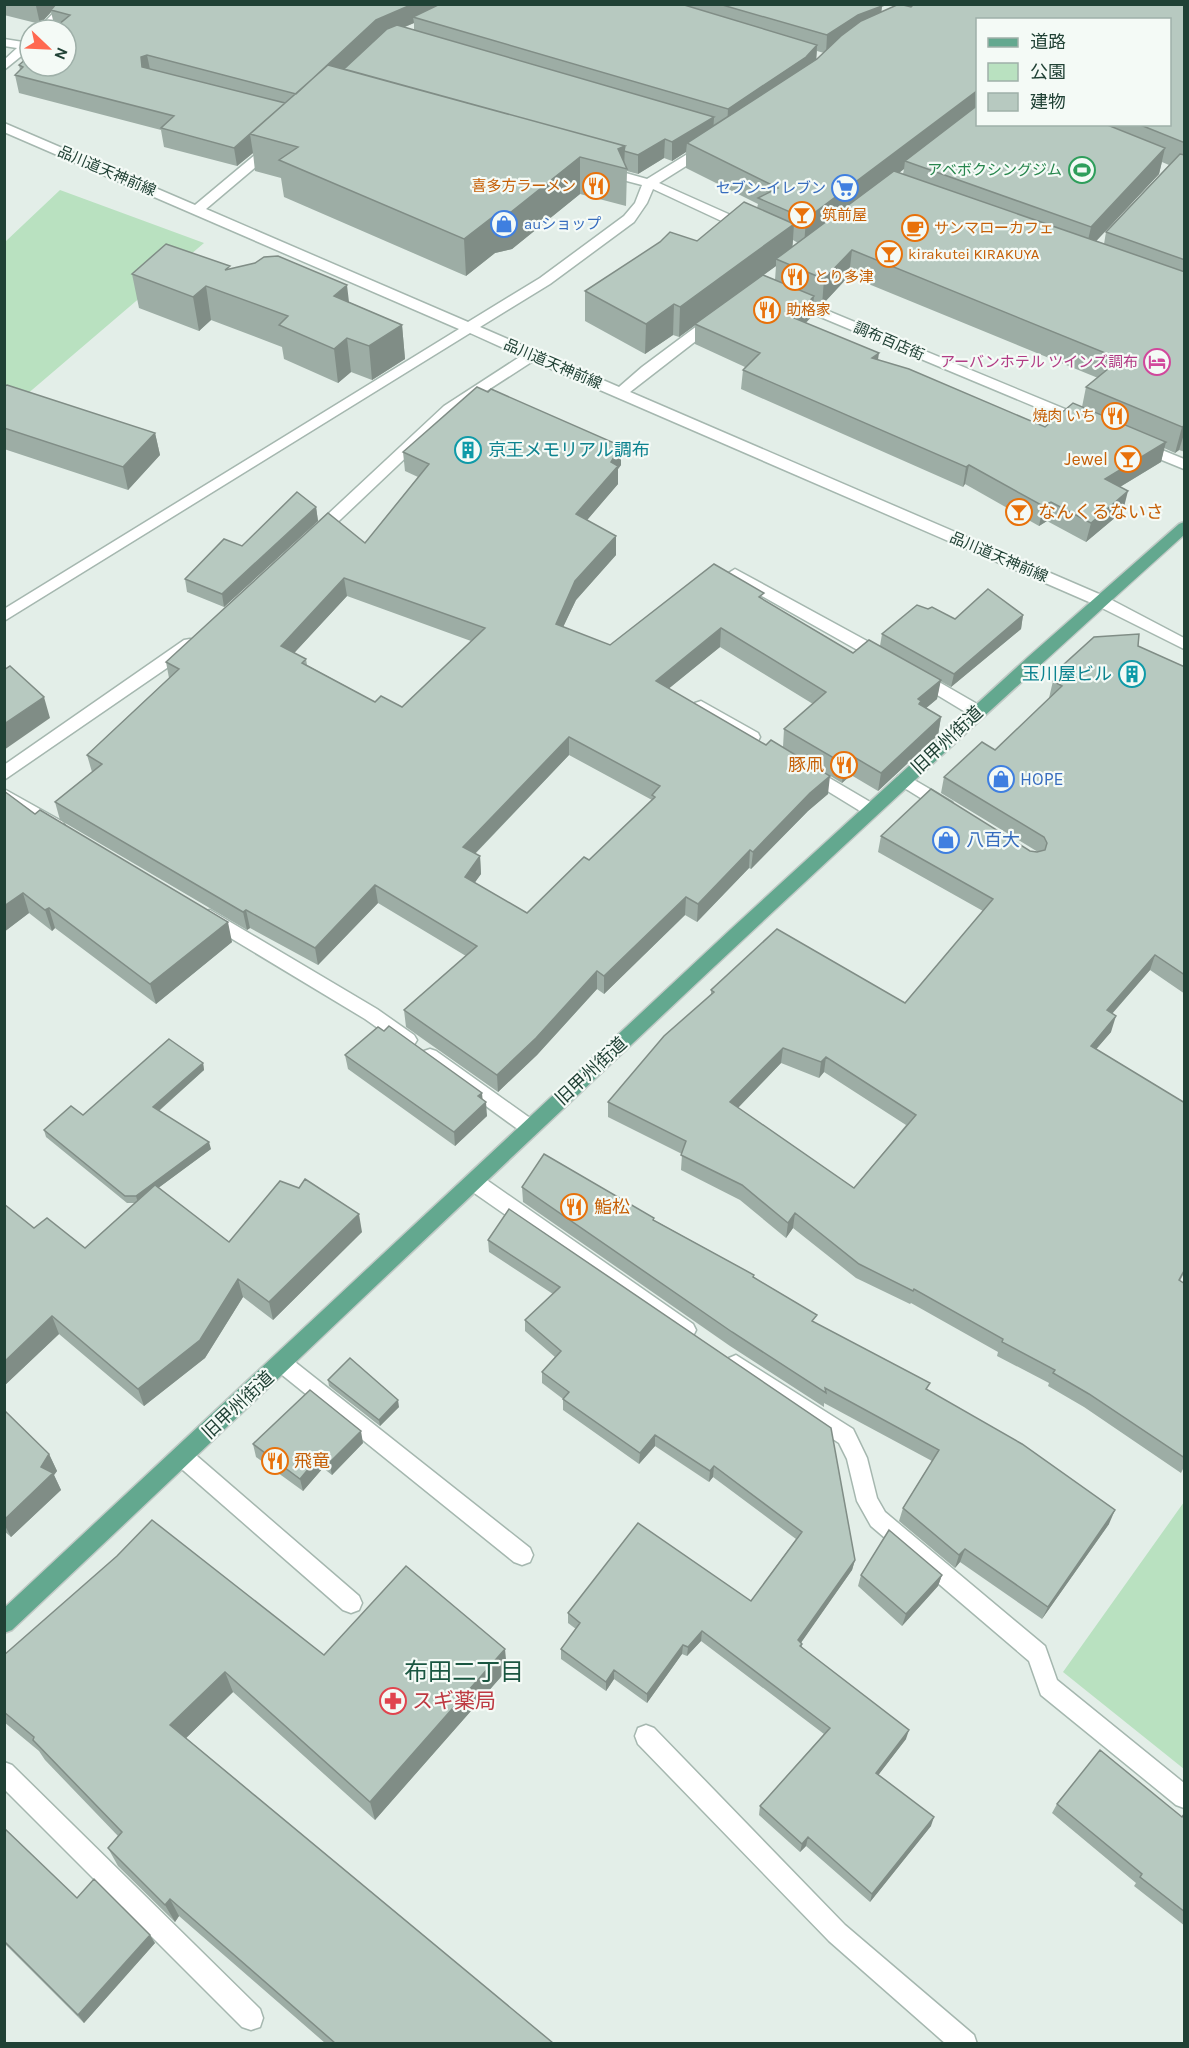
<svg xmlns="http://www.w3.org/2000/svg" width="1189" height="2048" viewBox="0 0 1189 2048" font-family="Karla,'Noto Sans JP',sans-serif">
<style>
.green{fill:#b9e1c0}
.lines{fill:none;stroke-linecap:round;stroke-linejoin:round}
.minor-casing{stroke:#a5b7af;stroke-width:3}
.major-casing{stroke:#c1cac6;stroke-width:3}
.minor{fill:#fff;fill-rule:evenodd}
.major{fill:#63a88f;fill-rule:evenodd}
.wall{fill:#9dada5;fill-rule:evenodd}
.shaded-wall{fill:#808d86}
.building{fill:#b7c9c0;stroke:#808d86;stroke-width:1.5;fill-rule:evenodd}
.labels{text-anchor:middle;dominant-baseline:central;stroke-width:4.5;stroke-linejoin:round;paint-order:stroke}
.far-leisure-label{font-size:15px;fill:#27864d;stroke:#f4faf6;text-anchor:end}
.far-street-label{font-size:15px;fill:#204135;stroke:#f4faf6}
.far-food-label{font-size:15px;fill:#c56008;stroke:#f4faf6;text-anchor:start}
.far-shop-label{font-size:15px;fill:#366cbe;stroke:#f4faf6;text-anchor:end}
.far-hotel-label{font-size:15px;fill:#b23c85;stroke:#f4faf6;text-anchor:end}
.culture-label{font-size:18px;fill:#0d838f;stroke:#f4faf6;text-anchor:start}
.food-label{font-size:18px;fill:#c56008;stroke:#f4faf6;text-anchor:start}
.street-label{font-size:18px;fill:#204135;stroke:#f4faf6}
.shop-label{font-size:18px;fill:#366cbe;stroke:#f4faf6;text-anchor:start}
.near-health-label{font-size:21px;fill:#be3a42;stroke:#f4faf6;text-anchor:start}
.near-neighbourhood-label{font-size:24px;fill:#1a5641;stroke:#f4faf6}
</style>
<rect width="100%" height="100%" fill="#e3eee8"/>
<path class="green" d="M60,190L204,243L5,413V242Z
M1184,1502V1769L1063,1672Z"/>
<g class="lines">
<defs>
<path id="minor" d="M62,4H74L50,30H37Z
M30,38V49L4,70V60L17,48L4,46V39L23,42Z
M4,123L195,205L269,143H277L279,146L277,149L206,209L468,322L540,278L624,216L635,203L642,185L600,174L598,171L600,168L604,167L647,179L702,145H710L712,148L710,151L659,183L753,225L755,228L753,231H743L653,189L647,203L634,222L550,284L480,327L619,387L642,367L709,317H719L721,320L719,323L630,392L1106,597L1184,638V649L1096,605L533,361L454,412L322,537H312L310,533L312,529L444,406L521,356L470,333L4,621V609L459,329L4,132Z
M792,296L1089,419L1091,422L1089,425H1079L787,303L785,300Z
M1140,441L1184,459V469L1135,449L1133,446Z
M735,569L889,653L891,657L889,661H877L730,578L727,574Z
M190,639L196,640L198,644L196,648L4,780V765L184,640Z
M920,671L984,708L986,712L984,716H972L914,681L912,677L914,673Z
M701,701L758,733L760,737L758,741H746L695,711L693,707L695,703Z
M809,766L877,806L879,810L877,814L871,816L865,814L803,776L801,772L803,768Z
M904,774L952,802L954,806L952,810H940L898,784L896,780L898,776Z
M4,789L63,822L65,826L63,830L57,832L51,830L4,803Z
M210,910L377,1009L414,1035L417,1040L414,1045L408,1047L402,1045L365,1019L204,922L201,917L204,912Z
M430,1049L436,1051L537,1123L539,1128L537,1133L530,1136L523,1133L424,1061L421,1056L424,1051Z
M474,1174L481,1176L693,1324L696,1330L693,1336L686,1339L679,1336L467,1188L465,1182L467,1176Z
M283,1355L290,1358L530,1548L533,1555L530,1562L522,1565L514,1562L276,1370L273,1364L276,1358Z
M736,1355L853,1429L867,1458L877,1498L885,1512L1045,1646L1057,1680L1184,1783V1808L1176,1805L1041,1695L1029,1661L871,1526L857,1501L847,1459L839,1443L729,1370L726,1364L729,1358Z
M183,1447L190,1450L359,1596L362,1603L359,1610L351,1613L343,1610L176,1464L173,1457L176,1450Z
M646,1725L654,1728L845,1925L974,2035L977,2044H946L829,1941L638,1744L635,1736L638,1728Z
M4,1762L12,1765L260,2009L263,2018L260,2027L251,2030L242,2027L4,1789Z"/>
<path id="major" d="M1184,522V535C786,892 401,1264 12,1630L4,1633V1608L731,929L1028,657L1179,524Z"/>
</defs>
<use href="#minor" class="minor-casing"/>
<use href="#major" class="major-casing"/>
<use href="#minor" class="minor"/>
<use href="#major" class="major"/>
</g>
<path class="wall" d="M4,4H877L882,6L881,13L911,7L1185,4V452L1179,450L1175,453L1164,448L1161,462L1120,487L1123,511L1086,542L1047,521L1039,526L965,484L963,487L741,389L743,370L745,367L695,344V325L679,337L673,335L645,354L585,321V291L697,241L757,208L758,204L686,168V152L672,161L664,158L638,174L627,171L626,206L580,194L512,249L495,253L466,276L284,197L281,178L255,171L253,153L237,166L164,147L161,130L19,93L15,75L20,70L19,65L26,59L25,54L55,28L51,12L40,24L4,15ZM978,20L1170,124H978ZM414,23V30L405,27ZM817,51L824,53L816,60ZM1162,162L1169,165L1106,232L1104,244L1096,241L1159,174ZM904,169L903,174L899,173ZM793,240L798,243L792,247ZM776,266L775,280L763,275ZM849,276L1098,378L1086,387L1082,407L1045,427L878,360L806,323L812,316L813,302L822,305Z
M230,269L349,302L402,325L405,359L372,380L351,372L338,383L284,359L282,347L211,320L199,331L139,308L132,274Z
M4,387L155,433L160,455L128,490L4,449Z
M621,446V465L618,469V484L587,520L616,555L576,600L563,627L610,645L763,600L853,653L880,646L882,634L955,619L1023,615L1021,629L951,687L940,681L937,699L926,708L941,717L938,735L878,791L851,775L842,783L783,747L784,729L813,704L720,647L669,688L828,794L808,811L751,869L749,868L697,922L685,915L604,994L597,989L537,1055L498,1092L406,1027L404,1010L466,956L378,903L318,965L250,928L247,930L60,820L55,802L92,772L87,755L169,678L166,662L365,543L418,477L405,471L403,452ZM347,596L471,641L402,707L375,702L307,665L306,659L294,653ZM569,755L652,800L589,860L527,913L474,883L481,874L480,856L475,854Z
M316,507L318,521L224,607L187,592L185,579L242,546Z
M1138,646L1185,667V994L1150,970L1112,1014L1111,1032L1096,1049L1185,1103V1271L1180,1281L1185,1284V1470L1183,1469L1181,1473L1084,1407L1048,1386L1049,1383L997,1356L998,1352L911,1303L910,1304L856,1278L793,1228L786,1238L740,1200L681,1170L682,1154L608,1117V1102L711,995V990L905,1003L983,911L878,852L881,836L1038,852L941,793L944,777L995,750L1050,698H1049L1053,681L1060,675L1061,667ZM781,1063L819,1078L824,1072L906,1125L854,1188L738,1108Z
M4,791L35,814L232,942L156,1004L55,928L52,931L29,913L4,932Z
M384,1031L482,1093V1099L487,1116L455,1146L348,1069L345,1055Z
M203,1063L204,1070L159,1111L211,1149L158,1188L229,1242L362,1232L273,1320L243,1297L205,1358L144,1406L59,1334L4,1386L34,1228L85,1248L135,1203H127L46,1137L44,1130L83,1115Z
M522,1187L654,1218V1220L754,1275V1278L815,1323L928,1390L1109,1524L1042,1619L960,1562L955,1568L899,1521L903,1508L932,1461L824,1403V1407L730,1346L523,1202Z
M509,1209L855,1560L852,1570L801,1642L802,1644V1647L906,1739L878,1775L931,1826L870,1902L806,1846L800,1852L759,1815L760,1806L824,1734L701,1641L687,1656L682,1654L647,1703L614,1679L606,1691L561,1659V1649L576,1629L568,1623V1613L751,1601L796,1539L713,1477L709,1482L655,1446L639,1464L563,1410V1399L542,1383V1372L555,1357L525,1331V1320L553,1294L489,1252L488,1240Z
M328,1380L399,1407L380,1426L329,1386Z
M4,1410L49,1454L57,1471L54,1475L61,1490L11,1537L4,1531Z
M363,1443L332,1475L323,1468L303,1491L256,1457L253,1444Z
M861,1575H942L938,1586L902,1626L858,1586Z
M4,1655H324L507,1670L375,1820L233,1692L186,1738L553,2043H325L179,1916L175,1922L118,1866L108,1848L118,1836L45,1760L39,1751L4,1722Z
M1057,1804L1182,1817L1185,1813V1926L1134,1886L1136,1883L1052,1813Z
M4,1828L77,1898L155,1943L84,2023L4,1943Z"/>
<path class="shaded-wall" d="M37,4H58L51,10V12L40,24L36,6Z
M413,4H445L413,17L414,23L377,38L298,113L296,94L376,20Z
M882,6L880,24L826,54L827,35L858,15Z
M817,45L816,63L727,128L728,109Z
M147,55L151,74L145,85L141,57Z
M978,90V112L905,161L904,169L804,245L806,219Z
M286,104L250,134L253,153L237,166L234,148Z
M714,117L713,136L687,143L686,152L672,161V142Z
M665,139L664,158L638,174V155Z
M625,146L624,168L618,149Z
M1165,148L1159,174L1085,253L1091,227Z
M580,157V194L512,249L495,253L466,276L464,239L494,216Z
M794,224L792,254L776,259V266L679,337L680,307Z
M852,250L849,276L822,305L824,279Z
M347,285L351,319L334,296Z
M206,286L211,320L199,331L193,297Z
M814,296L812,316L792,337L794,318Z
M674,304L673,335L645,354L646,324Z
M402,325L405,359L372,380L369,346Z
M347,338L351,372L338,383L334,349Z
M879,353L876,373L872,358Z
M1185,425V431L1179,450L1175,453L1182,427Z
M155,433L160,455L128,490L123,467Z
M1166,442L1161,462L1100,499L1105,479Z
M621,446V465L618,469V484L576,533V514Z
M969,465L965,484L963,487L966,467Z
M1128,491L1123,511L1086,542L1091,523Z
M1051,502L1047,521L1039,526L1043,506Z
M316,507L318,521L224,607L222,594Z
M616,536V555L576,600L556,642V624L575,581Z
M344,578L347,596L284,664L281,646Z
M1023,615L1021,629L951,687L954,674Z
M721,628L720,647L656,699V681Z
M941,680L937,699L919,714L918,699Z
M44,697L50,718L4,750V724Z
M941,717L938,735L878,791L881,773Z
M569,737V755L464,865L463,847Z
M854,757L851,775L842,783L844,764Z
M830,776L828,794L808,811L751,869L753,852L810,793Z
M750,850L749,868L697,922L698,904Z
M480,856L481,874L466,895L465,877Z
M375,885L378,903L318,965L315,948Z
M23,893L29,913L4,932V906Z
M686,897L685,915L604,994V976Z
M49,908L55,928L52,931L45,910Z
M246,910L250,928L247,930L243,912Z
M228,922L232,942L156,1004L150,984Z
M1155,955L1150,970L1102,1025L1107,1010Z
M597,971V989L537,1055L498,1092L497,1075Z
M1116,1016L1111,1032L1086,1061L1091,1046Z
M783,1048L781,1063L729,1117L730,1102Z
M826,1057L824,1072L819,1078L821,1062Z
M203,1063L204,1070L155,1114L153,1107Z
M482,1093L483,1104L486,1102L487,1116L455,1146L454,1132L478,1096Z
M209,1142L211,1149L138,1203L136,1196Z
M795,1213L793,1228L786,1238L788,1223Z
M359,1214L362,1232L273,1320L269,1302Z
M238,1279L243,1297L205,1358L144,1406L138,1389Z
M52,1316L59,1334L4,1386V1362Z
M398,1400L399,1407L380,1426L379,1420Z
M361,1431L363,1443L332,1475L329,1463Z
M655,1435V1446L639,1464L640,1453Z
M49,1454L57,1471L54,1475L61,1490L11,1537L4,1524V1520Z
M320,1455L323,1468L303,1491L300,1479Z
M714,1466L713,1477L709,1482L710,1471Z
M1115,1510L1109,1524L1042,1619L1048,1607Z
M965,1549L960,1562L955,1568L959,1555Z
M855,1560L852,1570L796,1650L798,1640Z
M942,1575L938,1586L902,1626L906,1614Z
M702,1631L701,1641L687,1656L688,1647Z
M683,1645L682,1654L647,1703V1694Z
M505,1649L507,1670L375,1820L370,1802Z
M614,1670V1679L606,1691V1682Z
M225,1672L233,1692L179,1745L170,1725Z
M909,1730L906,1739L873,1782L876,1773Z
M934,1817L931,1826L870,1902L872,1894Z
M808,1837L806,1846L800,1852L802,1844Z
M170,1899L179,1916L175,1922L165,1905Z
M150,1935L155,1943L84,2023L78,2015Z"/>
<path class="building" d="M56,4H413L376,20L296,94L147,55L141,57L142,67L285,103L234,148L161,128L174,116L15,75L23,67L19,65L28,57L25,54L30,50V66H66V30H52L70,15L51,10Z
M440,4H681L817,45L806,57L728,109L413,17Z
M719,4H877L882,6L858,15L827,35Z
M899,4L911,7L914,4H1185V143L1138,124H1170V20H978V90L806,219L758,198L778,188L687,143L817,59L841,36L861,21Z
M397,25L714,117L672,142L665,139L638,155L624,151L625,146L344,69L387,29Z
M328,65L625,146L618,149L627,169L580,157L511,212L494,216L464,239L279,160L298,147L250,134Z
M978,105V124H1105L1165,148L1091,227L905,161Z
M1180,154L1185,155V260L1106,232Z
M894,171L1185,272V425L1182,427L1086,387L1120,359L852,250L824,279L776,259Z
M744,202L794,224L680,307L674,304L646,324L585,291L660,242L670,232L697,241Z
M166,244L230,266L225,270L255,263L264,257L278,256L347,285L334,296L402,325L369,346L347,338L334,349L279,325L288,316L206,286L193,297L132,274Z
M763,275L814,296L794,318L879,353L872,358L909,369L1045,427L1073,403L1166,442L1105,479L1128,491L1091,523L1051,502L1043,506L969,465L966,467L743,370L760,353L695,324Z
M7,385L155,433L123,467L4,428V387Z
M477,387L488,392L491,389L621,446L611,462L618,466L576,514L616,536L575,581L556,624L610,645L714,564L764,593L759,597L853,653L869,640L941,680L918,699L921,701L919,704L941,717L881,773L854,757L844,764L784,729L826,692L721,628L656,681L766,745L771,740L830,776L810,793L753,852L750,850L698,904L686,897L604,976L597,971L536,1038L497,1075L404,1010L477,946L375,885L315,948L246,910L243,912L55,802L102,764L87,755L179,669L166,662L328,513L365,543L429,464L403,452ZM344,578L485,628L402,707L381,696L375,702L302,663L306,659L281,646ZM569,737L660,786L652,795L655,797L589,860L584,857L527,913L465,877L480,856L463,847Z
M297,492L316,507L225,591L222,594L185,579L224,539L242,546Z
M988,589L1023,615L954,674L882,634L917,605L928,609L932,607L955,619Z
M1139,634L1138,646L1185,667V975L1155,955L1107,1010L1116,1016L1091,1046L1185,1103V1269L1179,1280L1185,1284V1458L1089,1394L1053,1373L1055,1370L1002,1342L1003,1339L914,1289L913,1291L859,1264L795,1213L788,1223L742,1185L681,1155L686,1141L608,1102L664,1036L714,992L711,990L777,929L905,1003L993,899L881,836L931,789L1030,851L1037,852L1045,850L1047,843L1044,837L944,777L982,742L995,750L1062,686L1053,681L1066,670L1061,667L1094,637ZM783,1048L821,1062L826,1057L916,1115L854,1188L730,1102Z
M10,666L44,697L4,724V670Z
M4,791L35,814L40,810L228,922L150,984L49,908L45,910L23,893L4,906Z
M389,1026L482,1093L478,1096L486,1102L454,1132L345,1055L378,1027L384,1031Z
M169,1039L203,1063L153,1107L209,1142L136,1196H125L44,1130L71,1106L83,1115Z
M544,1154L654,1218L653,1220L754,1275L753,1277L817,1315L812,1321L930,1383L926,1389L1022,1444L1115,1510L1048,1607L965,1549L959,1555L903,1508L939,1450L825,1388L826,1393L732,1332L522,1187Z
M305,1179L359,1214L269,1302L238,1279L200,1340L138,1389L52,1316L4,1362V1204L34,1228L47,1218L85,1248L155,1185L229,1242L280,1181L299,1188Z
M509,1209L831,1428L855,1560L798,1640L802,1644L800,1646L909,1730L876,1773L934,1817L872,1894L808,1837L802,1844L760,1806L830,1728L702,1631L688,1647L683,1645L647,1694L614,1670L606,1682L561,1649L580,1623L568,1613L638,1523L751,1601L802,1532L714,1466L710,1471L655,1435L640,1453L563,1399L569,1392L542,1372L561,1351L525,1320L560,1287L488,1240Z
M350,1358L398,1400L379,1420L328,1380Z
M310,1390L361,1431L329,1463L320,1455L300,1479L253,1444Z
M4,1410L49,1454L41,1467L53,1473L4,1520Z
M152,1520L324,1655L406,1566L505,1649L370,1802L225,1672L170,1725L553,2043H335L170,1899L165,1905L108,1848L122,1832L33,1740L34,1737L4,1712V1655L117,1556Z
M889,1530L942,1575L906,1614L861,1575Z
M1100,1750L1182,1817L1185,1813V1912L1140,1877L1142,1874L1057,1804Z
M4,1828L77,1898L94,1879L150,1935L78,2015L4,1941Z"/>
<defs>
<symbol id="stadium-ring" viewBox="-11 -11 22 22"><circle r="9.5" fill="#f4faf6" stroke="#2e9e5b" stroke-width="1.5"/><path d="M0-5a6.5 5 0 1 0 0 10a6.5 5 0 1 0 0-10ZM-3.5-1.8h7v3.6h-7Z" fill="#2e9e5b"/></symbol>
<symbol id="restaurant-ring" viewBox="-11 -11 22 22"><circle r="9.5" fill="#f4faf6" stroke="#e8710a" stroke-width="1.5"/><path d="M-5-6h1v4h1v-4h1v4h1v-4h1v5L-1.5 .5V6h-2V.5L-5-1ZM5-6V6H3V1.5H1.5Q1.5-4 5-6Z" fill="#e8710a"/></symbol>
<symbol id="supermarket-ring" viewBox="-11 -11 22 22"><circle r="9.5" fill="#f4faf6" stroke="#3f7fe0" stroke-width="1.5"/><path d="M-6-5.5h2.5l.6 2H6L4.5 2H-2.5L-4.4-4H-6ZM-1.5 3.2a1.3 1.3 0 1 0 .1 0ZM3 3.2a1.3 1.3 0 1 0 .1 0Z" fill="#3f7fe0"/></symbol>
<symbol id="bar-ring" viewBox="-11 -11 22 22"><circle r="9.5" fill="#f4faf6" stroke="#e8710a" stroke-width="1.5"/><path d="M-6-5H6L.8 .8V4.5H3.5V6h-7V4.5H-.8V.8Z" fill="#e8710a"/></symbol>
<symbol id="shop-ring" viewBox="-11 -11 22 22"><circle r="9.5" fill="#f4faf6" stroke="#3f7fe0" stroke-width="1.5"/><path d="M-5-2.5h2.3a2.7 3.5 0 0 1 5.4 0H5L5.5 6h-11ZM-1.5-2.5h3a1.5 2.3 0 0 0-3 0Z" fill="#3f7fe0"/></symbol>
<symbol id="cafe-ring" viewBox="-11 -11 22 22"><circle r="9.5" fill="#f4faf6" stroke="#e8710a" stroke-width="1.5"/><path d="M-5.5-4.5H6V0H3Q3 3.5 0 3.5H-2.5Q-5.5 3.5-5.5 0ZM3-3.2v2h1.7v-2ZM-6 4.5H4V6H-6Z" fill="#e8710a"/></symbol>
<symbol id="hotel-ring" viewBox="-11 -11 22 22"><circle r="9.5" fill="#f4faf6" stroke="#d1479c" stroke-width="1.5"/><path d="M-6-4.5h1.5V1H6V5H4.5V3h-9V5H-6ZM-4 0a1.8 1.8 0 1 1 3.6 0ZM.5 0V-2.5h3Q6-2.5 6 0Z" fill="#d1479c"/></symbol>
<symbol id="building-ring" viewBox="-11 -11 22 22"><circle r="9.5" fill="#f4faf6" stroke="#0f9aa8" stroke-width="1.5"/><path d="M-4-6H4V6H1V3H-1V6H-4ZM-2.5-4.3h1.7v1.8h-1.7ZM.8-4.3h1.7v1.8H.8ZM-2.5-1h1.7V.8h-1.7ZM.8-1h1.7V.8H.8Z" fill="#0f9aa8"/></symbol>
<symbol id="pharmacy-ring" viewBox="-11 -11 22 22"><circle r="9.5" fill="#f4faf6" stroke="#e0444e" stroke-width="1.5"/><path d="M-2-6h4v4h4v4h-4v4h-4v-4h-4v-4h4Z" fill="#e0444e"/></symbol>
</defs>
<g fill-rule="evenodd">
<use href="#stadium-ring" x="1067" y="155" width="30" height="30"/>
<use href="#restaurant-ring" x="581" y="171" width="30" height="30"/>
<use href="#supermarket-ring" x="830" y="173" width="30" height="30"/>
<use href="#bar-ring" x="787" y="200" width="30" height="30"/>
<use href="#shop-ring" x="489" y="209" width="30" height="30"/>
<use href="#cafe-ring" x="900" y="213" width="30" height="30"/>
<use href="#bar-ring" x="874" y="239" width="30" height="30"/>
<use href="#restaurant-ring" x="780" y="262" width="30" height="30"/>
<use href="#restaurant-ring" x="752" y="295" width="30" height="30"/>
<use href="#hotel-ring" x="1142" y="347" width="30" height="30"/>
<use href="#restaurant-ring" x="1100" y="401" width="30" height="30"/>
<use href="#building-ring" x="453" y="435" width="30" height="30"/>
<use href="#bar-ring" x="1113" y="444" width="30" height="30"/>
<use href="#bar-ring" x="1004" y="497" width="30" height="30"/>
<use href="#building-ring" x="1117" y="659" width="30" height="30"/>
<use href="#restaurant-ring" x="829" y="750" width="30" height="30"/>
<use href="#shop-ring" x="986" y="764" width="30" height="30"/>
<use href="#shop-ring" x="931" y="825" width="30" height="30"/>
<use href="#restaurant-ring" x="559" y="1192" width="30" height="30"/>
<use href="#restaurant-ring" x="260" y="1446" width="30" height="30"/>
<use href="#pharmacy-ring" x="378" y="1686" width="30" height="30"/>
</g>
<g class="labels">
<g class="far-leisure-label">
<text x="1062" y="170">アベボクシングジム</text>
</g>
<g class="far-street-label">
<text transform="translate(107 171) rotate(23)">品川道天神前線</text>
<text transform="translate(889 341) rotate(23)">調布百店街</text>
<text transform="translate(553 364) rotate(23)">品川道天神前線</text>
<text transform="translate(999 557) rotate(23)">品川道天神前線</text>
</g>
<g class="far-food-label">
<text x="576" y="186" text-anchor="end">喜多方ラーメン</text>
<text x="822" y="215">筑前屋</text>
<text x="934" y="228">サンマローカフェ</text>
<text x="908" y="254">kirakutei KIRAKUYA</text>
<text x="814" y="277">とり多津</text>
<text x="786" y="310">助格家</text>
<text x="1096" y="416" text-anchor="end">焼肉 いち</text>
</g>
<g class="far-shop-label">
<text x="826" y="188">セブン-イレブン</text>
<text x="524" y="224" text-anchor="start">auショップ</text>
</g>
<g class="far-hotel-label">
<text x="1138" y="362">アーバンホテル ツインズ調布</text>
</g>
<g class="culture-label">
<text x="488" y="450">京王メモリアル調布</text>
<text x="1112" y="674" text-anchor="end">玉川屋ビル</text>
</g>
<g class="food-label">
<text x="1108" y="459" text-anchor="end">Jewel</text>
<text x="1038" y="512">なんくるないさ</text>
<text x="824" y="765" text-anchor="end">豚凧</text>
<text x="594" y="1207">鮨松</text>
<text x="294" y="1461">飛竜</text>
</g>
<g class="street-label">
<text transform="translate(947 740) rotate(-43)">旧甲州街道</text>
<text transform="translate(591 1071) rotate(-43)">旧甲州街道</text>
<text transform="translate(238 1405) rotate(-43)">旧甲州街道</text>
</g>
<g class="shop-label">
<text x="1020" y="779">HOPE</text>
<text x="966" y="840">八百大</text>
</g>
<g class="near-health-label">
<text x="412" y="1701">スギ薬局</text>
</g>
<g class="near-neighbourhood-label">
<text x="464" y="1672">布田二丁目</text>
</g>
</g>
<rect width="1189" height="2048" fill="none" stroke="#204135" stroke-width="12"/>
<rect x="976" y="18" width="195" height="108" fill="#f4faf6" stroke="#9fb0a9" stroke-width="1.5"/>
<rect x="988" y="38" width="30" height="9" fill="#63a88f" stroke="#9fb0a9" stroke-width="1.5"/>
<text x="1030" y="48" font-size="18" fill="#204135">道路</text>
<rect x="988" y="63" width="30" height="18" fill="#b9e1c0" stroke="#9fb0a9" stroke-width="1.5"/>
<text x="1030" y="78" font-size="18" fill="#204135">公園</text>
<rect x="988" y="93" width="30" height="18" fill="#b7c9c0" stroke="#9fb0a9" stroke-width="1.5"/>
<text x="1030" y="108" font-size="18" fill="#204135">建物</text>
<g transform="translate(48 48) rotate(113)"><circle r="28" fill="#f4faf6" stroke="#9fb0a9" stroke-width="1.5"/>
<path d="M0-4.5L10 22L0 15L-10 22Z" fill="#ff6850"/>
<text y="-9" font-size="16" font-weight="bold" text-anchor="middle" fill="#204135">N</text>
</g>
</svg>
